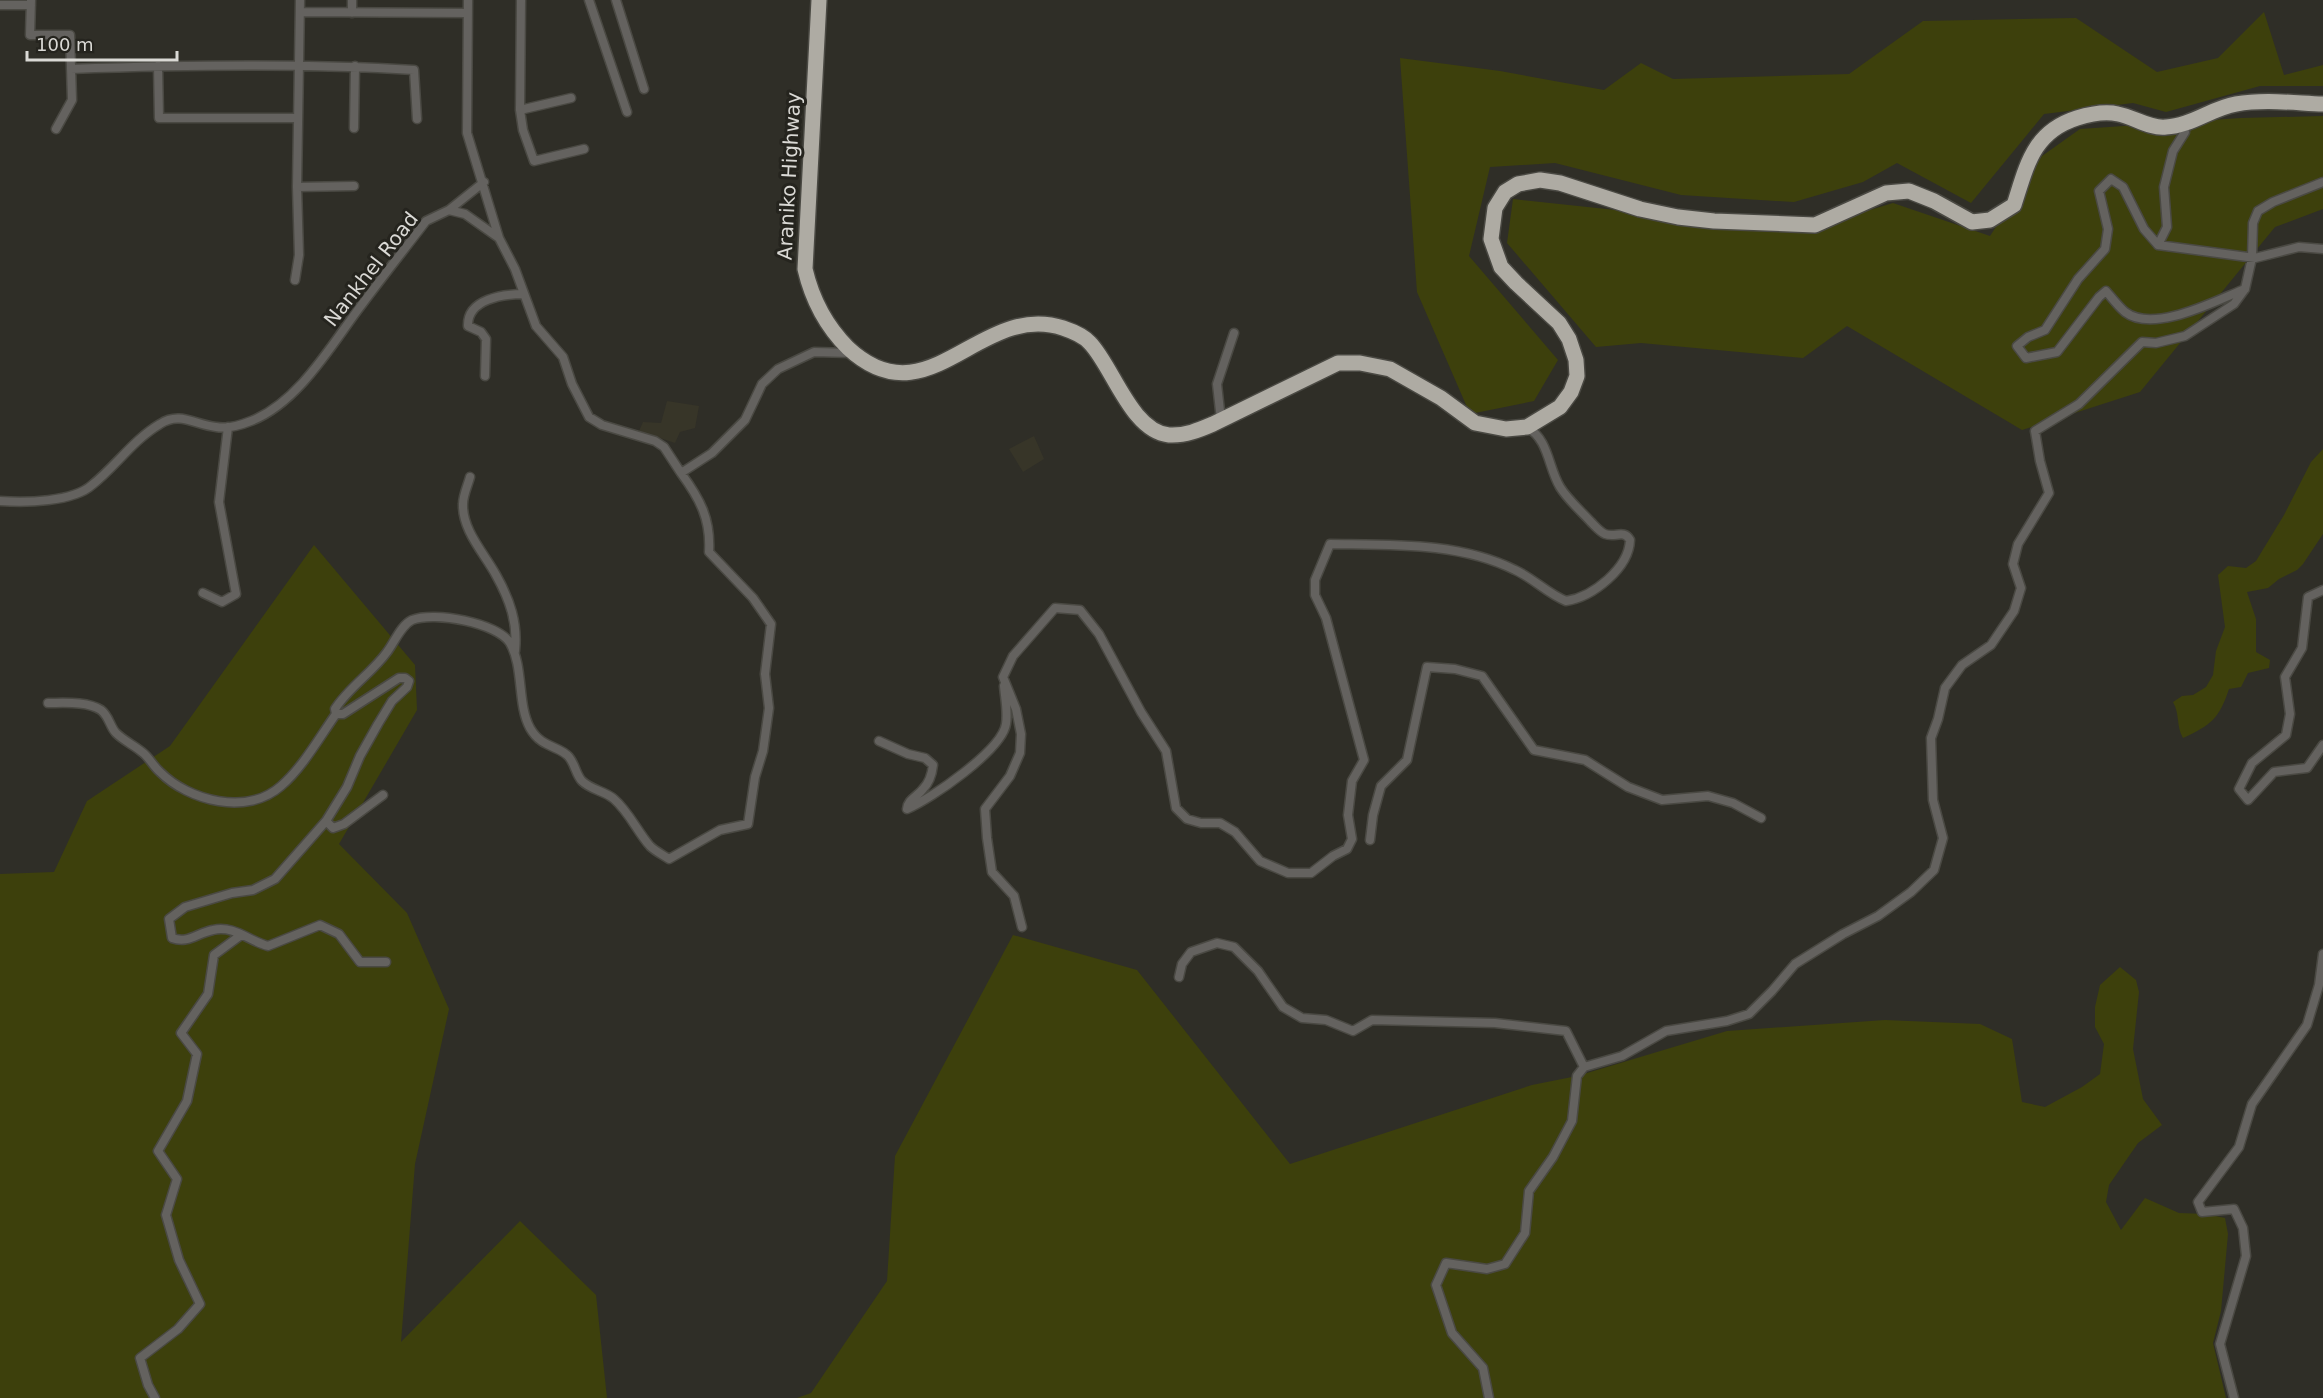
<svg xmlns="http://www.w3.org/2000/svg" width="2323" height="1398" viewBox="0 0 2323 1398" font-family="'DejaVu Sans',sans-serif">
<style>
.built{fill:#373528}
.green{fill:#3d400c}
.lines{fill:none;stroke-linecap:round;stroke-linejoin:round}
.street-casing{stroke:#4a4943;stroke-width:11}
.highway-casing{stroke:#4a4943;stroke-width:18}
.street{stroke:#64625f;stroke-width:8}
.highway{stroke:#aeaba3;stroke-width:15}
.labels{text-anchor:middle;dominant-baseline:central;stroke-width:6;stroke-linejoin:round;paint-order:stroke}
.street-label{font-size:20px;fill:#dad9d5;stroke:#25241e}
</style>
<rect width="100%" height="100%" fill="#2f2e27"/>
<path class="built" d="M667,401L699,406L695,428L680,432L675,443L639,431L643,422L661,423Z
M1034,436L1044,459L1023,472L1009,449Z"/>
<path class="green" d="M2264,12L2284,75L2323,65V86H2260L2166,112L2133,103L2044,114L1971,203L1897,163L1863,182L1794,202L1681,195L1555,163L1490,167L1469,256L1558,360L1534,401L1470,414L1417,292L1400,58L1500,71L1604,90L1641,63L1673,79L1849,74L1923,21L2076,18L2157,72L2218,58Z
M2323,116V209L2275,227L2140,392L2022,430L1847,326L1803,358L1641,343L1596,347L1507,243L1513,199L1804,230L1893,203L1990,236L2042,156L2080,129L2241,118Z
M2323,449V534L2303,564L2297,570L2279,579L2268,588L2247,592L2256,619V652L2270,660L2269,668L2248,673L2241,687L2229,689C2219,719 2211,725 2183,738C2176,726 2180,714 2173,702L2182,696L2193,695L2206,687L2213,675L2216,651L2225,627L2218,575L2228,566L2246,568L2256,561L2284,515L2311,462Z
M314,545L415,665L417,710L339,844L407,913L449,1009L415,1164L401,1342L520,1221L596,1295L607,1398H0V874L54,872L87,801L170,746Z
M1013,935L1137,970L1290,1164L1532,1085L1577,1076L1727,1031L1885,1020L1980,1024L2012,1039L2022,1102L2045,1107L2082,1087L2100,1074L2104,1044L2095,1027V1007L2100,985L2120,967L2136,980L2139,992L2133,1049L2143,1099L2162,1125L2138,1143L2109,1185L2106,1202L2121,1230L2145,1198L2179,1213L2206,1214L2225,1218L2228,1234L2221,1311L2213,1343L2226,1398H797L811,1393L887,1281L895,1156Z"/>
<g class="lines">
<defs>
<path id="street" d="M31,0L30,35H70L72,100L56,129
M468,0L467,133L499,238
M521,0L520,110L523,130L534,161L584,149
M589,0L627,112
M616,0L644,89
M0,5H31
M300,12L468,13
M352,13V0
M158,66L159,118H298
M71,69C185,65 300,63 414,70L417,119
M520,110L571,98
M354,128L355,66
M297,187L354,186
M449,210L484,182
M2158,245L2167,227L2164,187L2173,151L2185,132L2183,124
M295,280L299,255L297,187L300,0
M2245,289C2217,300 2154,334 2125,312C2118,306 2112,298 2106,291L2099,297L2057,352L2026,358L2017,346L2028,337L2045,330L2078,279L2105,249L2108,229L2099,191L2111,179L2123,187L2144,229L2158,245L2255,258L2299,247L2323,249
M485,376L486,339L481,332L468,326C467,299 503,294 524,294
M1221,420L1217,384L1234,333
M470,477C468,485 463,495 463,504C462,530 484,553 496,575C510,600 518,623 515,651
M0,501C25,503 73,502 92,485C116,466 133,440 160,424C180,411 195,425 216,427C227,429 241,425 251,421C297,403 329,349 357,311C379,281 403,251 426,221L449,210L465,214L499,238L515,269L536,326L563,357L572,384L589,417L602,425L655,441L664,447L681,473L712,453L745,420L762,384L778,369L814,352L851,353
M2323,590L2308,597L2302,648L2285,677L2290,714L2286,735L2252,763L2239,789L2248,800L2274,772L2307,768L2323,745
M203,593L222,602L236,594L219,502L228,427
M48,703C64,703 87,701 101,710C109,716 110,727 116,733C124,741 134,745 142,752C149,757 153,766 160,772C189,801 247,816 281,786C303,767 319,738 336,714
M879,741L908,754L925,758L933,765C932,774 930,782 923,789C917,797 908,799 907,809C931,799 1002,750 1006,724C1008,712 1005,698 1004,686
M383,795L344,824L333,828L326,821L347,787L360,756L378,724L392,701L407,687L409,681L405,678H399L343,714H336L335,709C349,687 372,673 387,652C394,643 401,625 412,620C434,611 498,623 510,643C524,667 517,704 530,728C542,749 559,745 569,757C575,764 576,775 582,781C591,790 605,791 614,799C629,812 637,831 650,846C655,851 663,855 669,859L720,830L748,824L755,777L763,751L769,708L765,674L771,624L753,598L709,552C711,519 700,499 681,473
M326,821L275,879L253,890L232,893L185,907L169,919L172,938C188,944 197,933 213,930C234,925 249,941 268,946L320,925L339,934L360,962H386
M1370,840L1373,815L1381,786L1407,760L1427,667L1455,669L1482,676L1534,750L1585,760L1628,787L1662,800L1708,796L1733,803L1761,818
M1022,927L1014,896L992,872L987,838L985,809L1010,776L1020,753L1021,734L1016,709L1003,677L1013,656L1055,608L1080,610L1099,634L1141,712L1166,751L1176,808L1187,819L1201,823H1220L1235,832L1260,861L1288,873H1311L1333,856L1347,849L1352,839L1348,815L1352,781L1364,760L1326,618L1315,595V580L1330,544C1392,545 1459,542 1515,570C1533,578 1548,594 1566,601C1593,597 1629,568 1630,540C1624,529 1615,538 1605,534C1600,532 1595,526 1591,522C1581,511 1568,500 1560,487C1548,467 1549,440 1527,427
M1179,977L1182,964L1191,952L1217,943L1234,947L1258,971L1283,1007L1302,1018L1326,1020L1353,1031L1372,1020L1495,1023L1566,1031L1584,1067L1622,1056L1666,1031L1727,1021L1749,1014L1772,991L1795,964L1843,934L1878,916L1911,892L1934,870L1943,838L1933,800L1931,738L1938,719L1945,688L1962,665L1991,645L2014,611L2021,588L2013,564L2018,544L2049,493L2040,461L2035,431L2079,404L2142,342L2156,343L2185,336L2234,304L2245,289L2252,258L2253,223L2258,211L2273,202L2323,182
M155,1398L148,1385L140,1358L178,1329L200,1304L179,1260L166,1215L177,1179L158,1151L187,1101L197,1054L181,1033L208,994L214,955L241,935
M1489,1398L1483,1368L1452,1333L1436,1285L1446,1263L1487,1269L1505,1264L1525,1233L1529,1191L1553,1157L1572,1121L1577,1076L1584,1067
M2234,1398L2220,1344L2246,1256L2243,1228L2234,1209L2202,1212L2198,1202L2239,1147L2252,1104L2307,1025L2319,985L2323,954"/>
<path id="highway" d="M819,0L805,269C812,299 826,326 848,348C929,423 979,301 1063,328C1072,331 1084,336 1090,343C1113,367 1131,431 1169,435C1185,436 1199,430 1213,424L1338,363H1360L1390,369L1441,398L1475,423L1506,429L1527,427L1560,407L1571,392L1577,376L1576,360L1569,339L1559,323L1516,283L1501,267L1491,239L1495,208L1505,192L1518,184L1540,180L1560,183L1640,209L1678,217L1714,221L1815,225L1886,193L1909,191L1934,201L1972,222L1990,220L2014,205C2027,165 2033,132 2077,118C2090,114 2105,111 2118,114C2134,117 2150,129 2166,127C2191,126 2212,108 2236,104C2264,99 2295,103 2323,104"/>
</defs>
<use href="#street" class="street-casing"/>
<use href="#highway" class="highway-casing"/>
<use href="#street" class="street"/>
<use href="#highway" class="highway"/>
</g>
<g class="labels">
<g class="street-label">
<text transform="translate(789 176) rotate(-87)">Araniko Highway</text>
<text transform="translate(371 269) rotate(-52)">Nankhel Road</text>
</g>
</g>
<path d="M27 51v9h150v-9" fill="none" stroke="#dad9d5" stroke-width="3"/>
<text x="36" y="51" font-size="18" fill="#dad9d5" stroke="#25241e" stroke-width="4.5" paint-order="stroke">100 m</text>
</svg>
